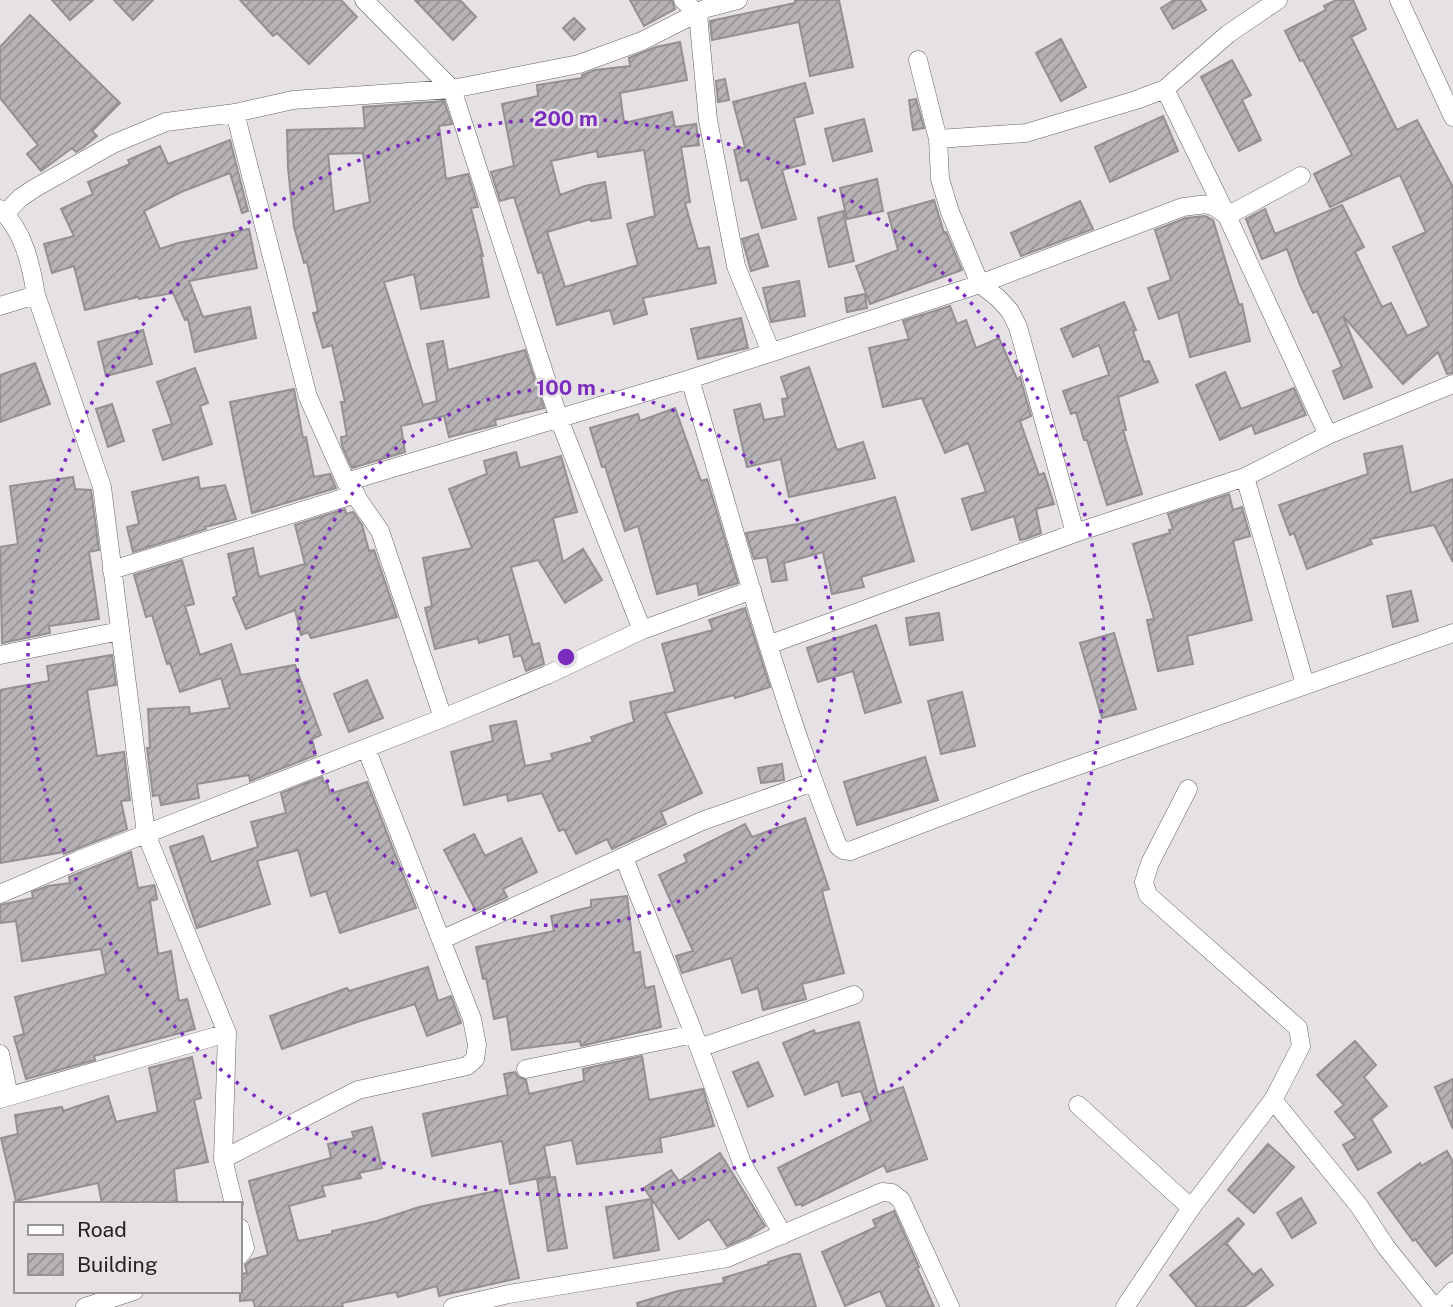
<svg xmlns="http://www.w3.org/2000/svg" width="1453" height="1307" viewBox="0 0 1453 1307" font-family="'Public Sans',sans-serif">
<style>
.building{fill:url(#building-hatch);stroke:#938f92;stroke-width:2;fill-rule:evenodd}
.lines{fill:none;stroke-linecap:round;stroke-linejoin:round}
.minor-casing{stroke:#666264;stroke-width:19}
.minor{stroke:#fff;stroke-width:18}
.ring{fill:none;stroke:#7b2cbf;stroke-width:3.5;stroke-dasharray:3.5 7}
.centre{fill:#7b2cbf;stroke:#e5e1e4;stroke-width:3.5}
.ring-label{font-size:21px;text-anchor:middle;font-weight:bold;fill:#7b2cbf;stroke:#e5e1e4;stroke-width:5;stroke-linejoin:round;paint-order:stroke}
</style>
<defs>
<pattern id="building-hatch" width="6" height="6" patternUnits="userSpaceOnUse" patternTransform="scale(1.75)"><rect width="6" height="6" fill="#b7b2b5"/><path d="M-1 1l2-2M0 6l6-6M5 7l2-2" fill="none" stroke="#949093"/></pattern>
</defs>
<rect width="100%" height="100%" fill="#e5e1e4"/>
<path class="building" d="M52,0H93L70,20Z
M114,0H153L133,20Z
M240,0H341L357,17L309,64L277,33L273,36Z
M415,0H460L476,17L453,40Z
M630,0H672L675,9L644,26Z
M795,0H839L853,67L810,76L799,22L712,40L710,21L795,3Z
M1174,0H1200L1206,10L1173,29L1161,8Z
M1336,0H1353L1366,29L1351,37L1397,130L1417,120L1453,187V373L1447,374L1438,352L1403,384L1343,316L1372,387L1344,399L1333,371L1342,367L1317,311L1313,313L1300,285L1287,249L1262,259L1246,219L1265,209L1275,234L1342,205L1364,247L1355,252L1382,307L1391,303L1407,336L1429,326L1393,247L1426,232L1400,175L1330,207L1314,174L1352,155L1303,60L1300,61L1285,31L1326,10L1324,6Z
M30,15L120,103L92,131L97,136L84,147L76,152L72,148L41,171L27,154L38,145L0,98V47Z
M574,18L585,29L574,40L563,28Z
M1061,39L1086,87L1061,101L1036,53Z
M680,42L687,80L620,93L624,123L672,112L675,127L696,124L699,145L681,147L690,202L685,203L698,249L709,247L716,283L643,298L647,314L614,324L610,310L557,325L542,272L538,273L514,197L500,201L491,172L514,166L502,104L538,96L537,85L582,78V75L595,70L630,66L629,58L656,47ZM644,150L655,216L627,224L638,265L565,287L547,232L591,219V221L611,218L605,182L585,186L560,195L551,161L597,151L598,157Z
M1232,60L1251,95L1242,100L1261,140L1239,151L1201,77Z
M725,79L729,100L718,102L716,81Z
M805,83L813,113L794,118L805,164L782,170L796,219L762,228L748,179L741,181L734,150L745,147L733,102Z
M916,99L924,128L913,130L909,100Z
M444,101L452,124L439,126L446,179L468,174L478,207L471,208L483,256H481L489,297L421,309L414,274L384,282L423,405L437,401L427,344L443,341L448,370L525,350L544,408L495,420L496,425L449,437L444,416L401,426L405,452L352,468L342,446L341,437L347,436L341,402H345L332,345L323,348L313,313L318,312L307,262L304,263L294,227L288,168L287,130L365,128L363,107ZM363,153L370,202L334,212L328,154Z
M1163,116L1178,151L1110,182L1095,147Z
M864,119L872,151L833,161L825,129Z
M230,140L248,211L242,213L230,173L181,192L144,211L160,249L178,243L249,229L257,268L189,281L203,317L250,307L256,338L195,352L188,319L185,320L173,293L139,299L138,297L85,310L74,266L52,273L44,244L74,236L61,209L93,194L88,182L130,164L128,160L160,146L168,164Z
M877,179L883,211L847,219L840,188Z
M934,200L944,233L946,232L962,270L870,304L856,266L898,250L888,213Z
M1080,201L1093,229L1021,256L1011,233Z
M843,211L854,261L829,267L818,218Z
M1205,216L1213,220L1239,305L1242,304L1250,341L1190,357L1178,312L1159,319L1148,288L1171,280L1155,230L1186,218Z
M758,234L768,266L751,271L742,239Z
M799,281L805,316L771,322L763,288Z
M865,294L867,308L847,312L845,298Z
M1124,302L1136,330L1133,331L1144,362L1149,361L1158,382L1118,397L1126,430H1123L1142,494L1107,505L1087,440H1084L1076,412L1071,414L1063,391L1109,375L1099,345L1073,357L1061,329Z
M950,306L957,324L966,320L976,348L999,338L1017,379L1020,377L1031,416L1020,421L1039,475L1044,473L1054,504L1036,509L1041,533L1025,539L1020,540L1014,516L972,530L962,499L986,492L968,443L945,453L922,398L883,407L869,348L909,339L903,321Z
M741,318L748,348L698,359L691,329Z
M143,330L152,364L106,376L98,342Z
M35,363L50,404L0,422V375Z
M809,367L837,450L863,442L875,478L789,497L781,459L747,467L734,410L760,404L764,420L785,416L782,399L788,398L781,377Z
M195,368L208,403L200,406L212,444L163,460L153,430L172,424L157,382Z
M1225,372L1241,409L1294,388L1306,415L1255,434L1252,425L1220,440L1196,385Z
M294,389L303,438L306,437L314,477L330,474L336,488L252,513L230,402Z
M112,404L124,441L108,447L96,409Z
M675,408L701,481L707,479L738,583L699,595L697,583L657,594L638,526L625,531L605,466L602,467L590,428L638,414L640,421Z
M1402,446L1411,493L1453,479V562L1434,525L1370,539L1372,544L1307,569L1294,533L1290,535L1279,505L1368,474L1364,454Z
M516,452L520,468L561,456L577,512L553,518L563,562L583,549L602,580L565,603L538,560L511,567L533,645L539,643L544,664L526,671L521,655L514,657L509,634L479,643L478,638L435,649L425,608L432,606L423,558L472,548L449,489L487,474L484,461Z
M73,477L75,489L91,490L99,550L89,552L99,619L49,626L50,633L2,643L0,547L18,544L10,486Z
M198,477L200,489L225,485L236,519L205,527L206,529L133,552L127,527L139,524L132,492Z
M1229,494L1233,510L1242,507L1250,536L1233,541L1252,620L1187,636L1193,664L1158,671L1147,620L1154,619L1133,544L1170,533L1169,530L1173,529L1168,514Z
M895,497L914,561L861,577L864,587L832,594L823,552L784,563L787,580L772,582L767,557L754,559L746,533L798,524Z
M345,509L346,514L353,512L362,525L369,551L374,550L397,617L311,638L308,632L301,635L295,610L246,629L233,598L237,596L228,554L253,548L259,577L305,564L295,525Z
M182,560L194,604L185,606L200,655L231,644L241,675L295,665L321,735L312,739L316,755L250,781L249,775L197,784L199,798L161,805L159,795L153,796L147,748H150L148,709L189,707L190,714L230,708L221,678L180,692L170,663L167,664L152,615L146,617L134,575Z
M1411,591L1418,621L1393,627L1387,596Z
M745,608L770,687L735,698L734,695L665,713L702,793L661,812L666,824L612,849L607,839L576,854L564,829L559,831L542,793L508,801L507,794L464,805L451,752L493,741L490,726L516,721L525,766L553,760L551,754L593,742L591,737L634,722L630,702L675,692L662,644L713,630L709,620Z
M939,613L943,640L910,645L906,618Z
M876,625L901,702L865,713L853,671L818,682L807,648Z
M1114,633L1136,709L1102,718L1080,643Z
M112,655L116,685L87,690L97,756L124,752L130,800L121,801L127,829L64,854V852L0,863V690L49,681L47,666Z
M367,680L383,718L349,732L334,694Z
M962,692L975,746L941,754L928,701Z
M925,757L938,800L857,825L844,782Z
M782,764L784,780L761,783L758,768Z
M322,777L324,783L327,782L330,794L367,782L416,908L340,933L326,891L311,896L298,850L257,861L270,904L197,928L170,847L203,836L211,862L258,847L251,822L286,813L281,793Z
M805,818L829,889L822,891L844,973L802,984L806,999L763,1010L758,988L742,993L731,958L682,973L676,956L693,951L659,875L687,862L684,855L745,824L752,837Z
M474,834L485,856L521,838L537,872L503,889L507,897L476,911L444,850Z
M131,852L138,888L154,885L155,887L157,899L150,901L158,954L171,951L179,1001L187,999L195,1029L94,1056L95,1060L26,1079L14,1037L24,1034L15,997L106,974L101,949L22,961L16,921L0,923V905L33,898L32,892L48,886L70,883L69,877Z
M627,896L634,953L640,952L645,988L654,986L661,1027L581,1046L580,1041L512,1050L507,1016L494,1019L486,978L483,979L476,947L554,931L551,916L591,907V900Z
M428,967L438,1001L451,996L461,1023L427,1036L415,1004L357,1022L282,1049L270,1016L347,988L349,991Z
M859,1022L878,1095L903,1087L927,1159L887,1172L884,1165L802,1206L801,1204L796,1205L778,1168L871,1121L861,1091L842,1096L838,1081L805,1095L783,1043L814,1030L815,1034Z
M1355,1041L1376,1065L1364,1077L1387,1106L1371,1119L1391,1152L1358,1170L1343,1145L1356,1138L1335,1112L1344,1105L1317,1075Z
M642,1056L649,1100L703,1089L714,1126L660,1138L662,1152L577,1164L572,1140L544,1146L550,1176L510,1184L502,1141L432,1156L423,1114L508,1095L504,1074L515,1072L518,1077L526,1080L529,1094L584,1081L583,1069Z
M192,1057L201,1098L194,1100L208,1162L174,1169L177,1201L151,1204H102L98,1183L16,1201L1,1138L18,1134L15,1115L62,1107L63,1111L108,1096L116,1122L158,1112L149,1068Z
M758,1062L773,1096L748,1107L733,1072Z
M1453,1079V1129L1435,1087Z
M372,1127L382,1168L359,1173L361,1178L322,1186L325,1196L289,1206L298,1241L332,1234V1231L377,1221L419,1207L501,1190L519,1278L439,1296L437,1286L398,1297L396,1292L342,1303L343,1307H255L253,1300L240,1301V1274L247,1273L245,1265L251,1260L268,1255L249,1181L331,1158L328,1144L354,1138L352,1132Z
M1268,1144L1294,1167L1254,1213L1228,1190Z
M1447,1151L1453,1162V1252L1436,1266L1415,1239L1413,1241L1378,1193L1420,1163L1421,1166Z
M720,1153L765,1226L750,1236L727,1246L709,1219L679,1239L644,1188L671,1170L679,1181Z
M555,1177L567,1248L548,1251L537,1179Z
M1301,1198L1316,1223L1292,1238L1277,1213Z
M651,1199L659,1250L614,1258L606,1207Z
M894,1211L919,1267L917,1268L934,1307H887L880,1291L845,1306L822,1252L876,1227L873,1220Z
M1238,1218L1244,1224L1225,1245L1227,1244L1253,1275L1261,1269L1273,1285L1244,1307H1197L1170,1275Z
M794,1254H800L816,1307H638L637,1303L678,1291L724,1283L723,1278L769,1264L768,1262Z"/>
<g class="lines">
<defs>
<path id="minor" d="M364,0L452,89L559,419L642,630
M683,0L698,14L708,120L736,266L771,352
M1399,0L1453,117
M918,60L938,139L940,179L950,212L980,284L998,298L1010,311L1018,327L1075,533
M1165,89L1228,34L1278,0
M235,113L308,397L346,482L380,531L443,718
M938,139L1026,133L1136,100L1165,89L1227,216L1328,435
M0,209C24,231 31,265 36,295L102,487L146,834L227,1033L223,1159L234,1204
M5,214L20,198L35,188L113,144L166,122L235,113L293,100L452,89L579,64L642,41L707,8L738,0
M0,306L36,295
M690,379C736,536 778,694 838,846L843,850L850,851L1026,784L1453,633
M1245,477L1305,684
M346,482L690,379L980,284L1183,207C1206,205 1207,199 1227,216L1301,176
M112,570L356,494
M768,645L1075,533L1245,477L1328,435L1453,384
M0,655L120,631
M624,858L694,1034L742,1163L783,1235
M0,894L79,860L443,718L547,675L642,630L752,590
M441,940L702,821L813,782
M699,1048L854,995
M0,1054L9,1096
M526,1069L694,1034
M0,1099L227,1033
M1273,1100L1359,1206L1386,1247L1434,1307
M1078,1105L1191,1208
M223,1159L358,1090L467,1066L475,1059L477,1045L472,1019L366,748
M240,1228L245,1248L240,1255
M85,1307L134,1291
M453,1307L509,1294L727,1258L882,1192L892,1193L901,1200L950,1307
M1125,1307L1191,1208L1273,1100L1301,1046L1298,1028L1148,895L1144,882L1150,863L1188,789
M1438,1307L1453,1291"/>
</defs>
<use href="#minor" class="minor-casing"/>
<use href="#minor" class="minor"/>
</g>
<g class="ring">
<circle cx="566" cy="657" r="269"/>
<circle cx="566" cy="657" r="538"/>
</g>
<circle cx="566" cy="657" r="10" class="centre"/>
<g class="ring-label">
<text x="566" y="126">200 m</text>
<text x="566" y="395">100 m</text>
</g>
<rect x="14" y="1202" width="228" height="91" fill="#e5e1e4" stroke="#979496" stroke-width="2"/>
<rect x="28" y="1225" width="35" height="10" fill="#ffffff" stroke="#979496" stroke-width="2"/>
<text x="77" y="1237" font-size="21" fill="#232122">Road</text>
<rect x="28" y="1254" width="35" height="21" fill="url(#building-hatch)" stroke="#979496" stroke-width="2"/>
<text x="77" y="1272" font-size="21" fill="#232122">Building</text>
</svg>
